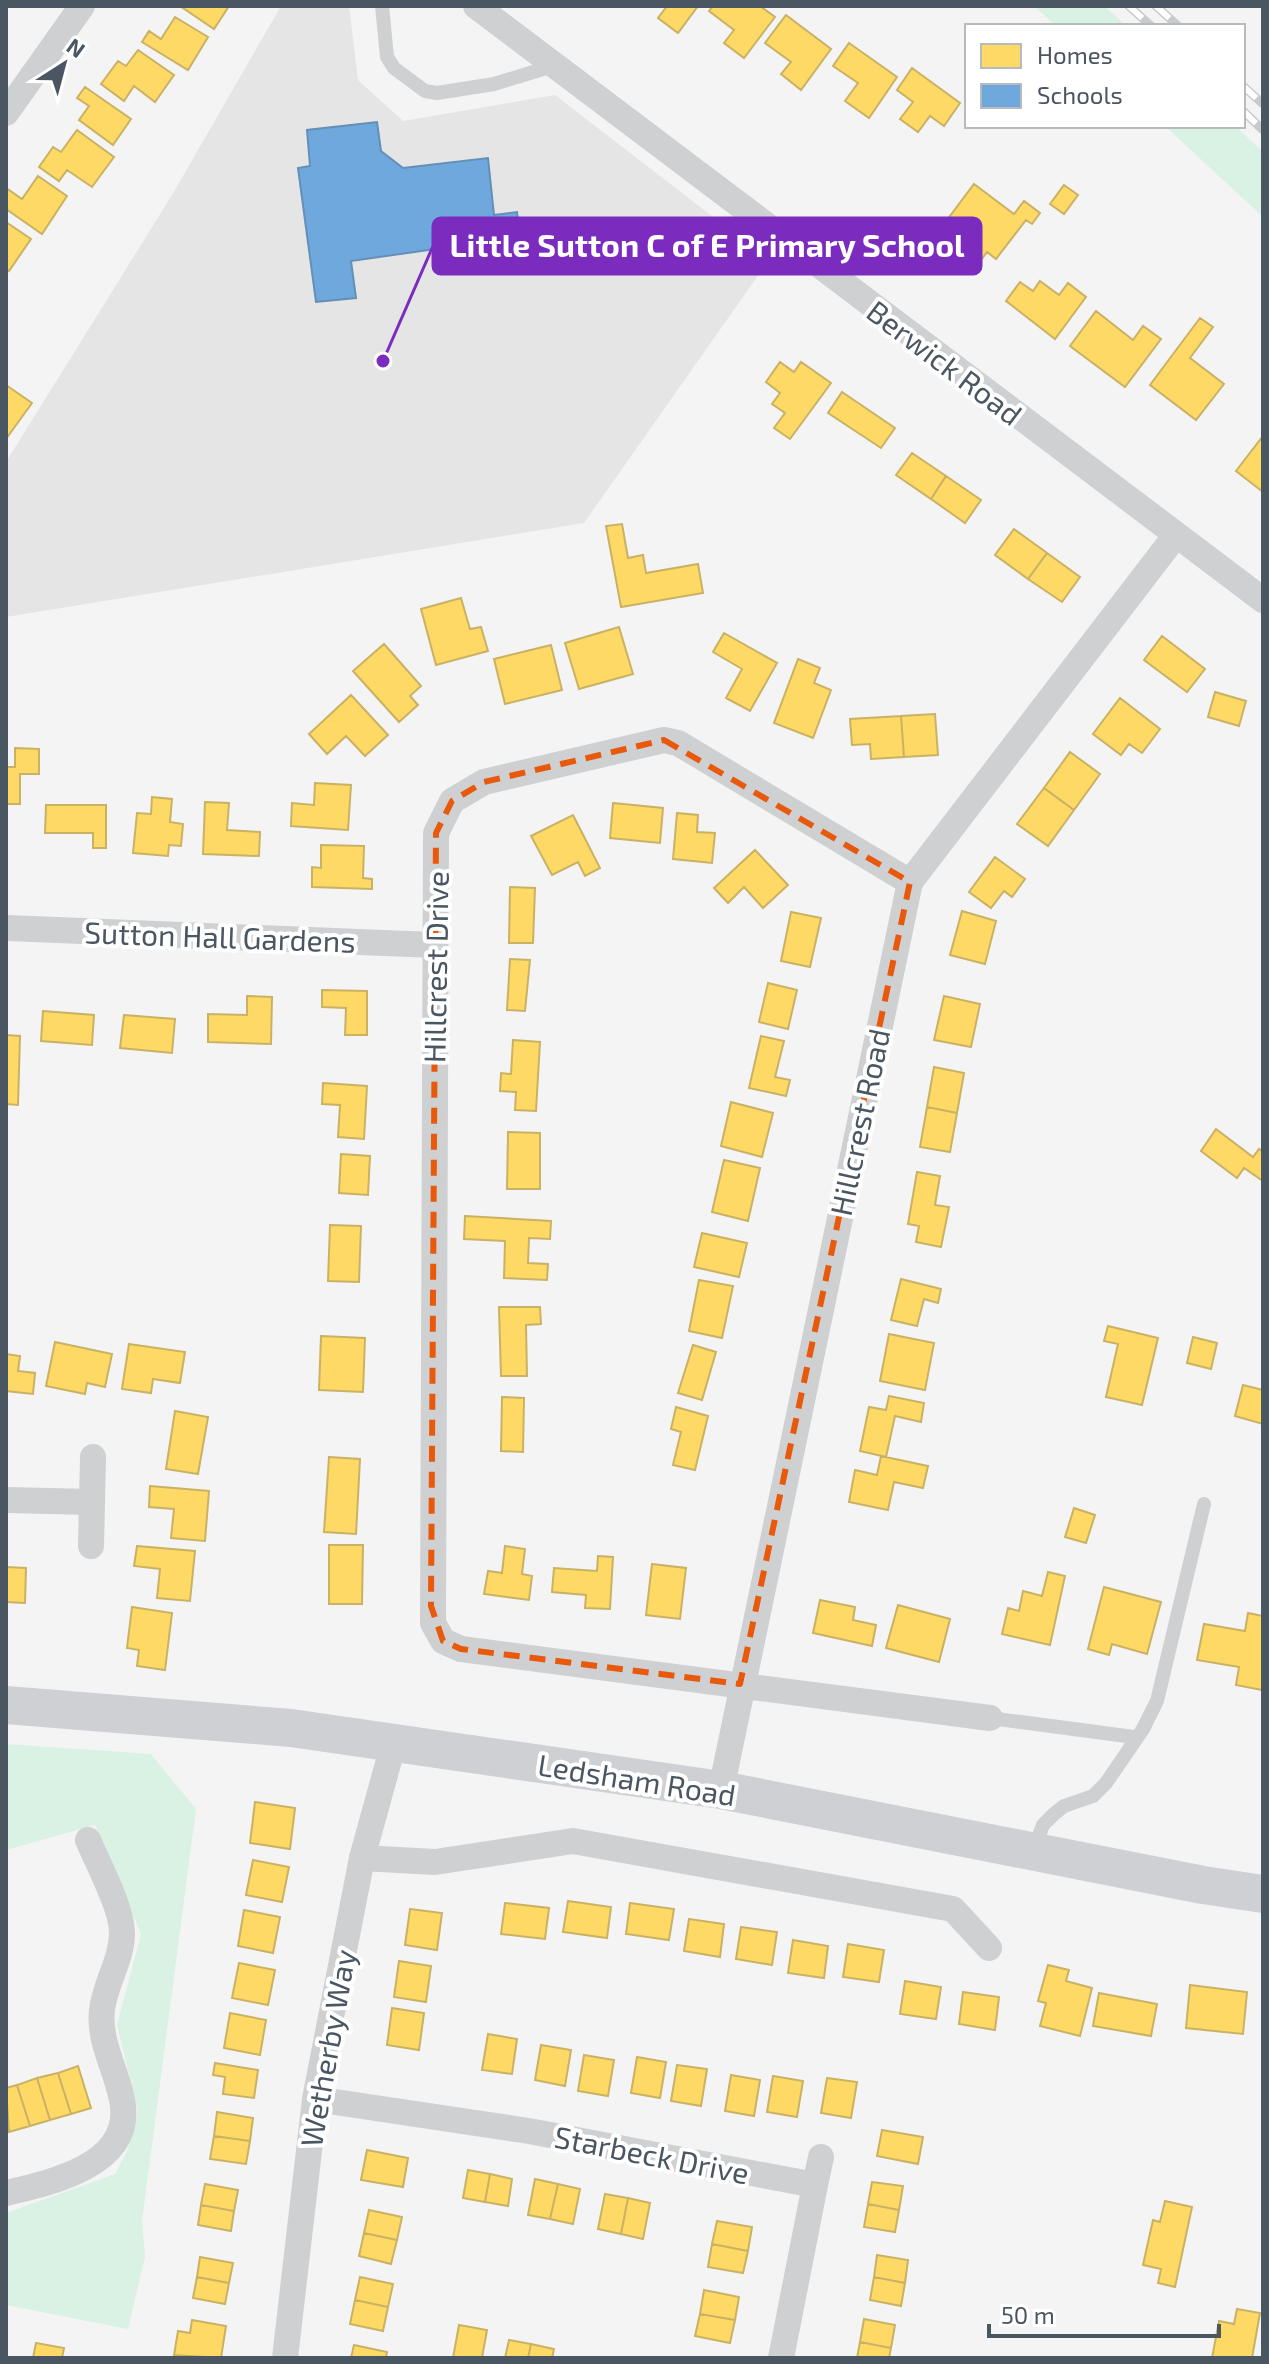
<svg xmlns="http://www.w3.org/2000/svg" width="1269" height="2364" viewBox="0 0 1269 2364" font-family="'Exo 2',sans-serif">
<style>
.education{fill:#e6e5e6}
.green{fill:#d9f2e3}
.homes{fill:#ffd966;stroke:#c9b264;stroke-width:2}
.schools{fill:#6fa8dc;stroke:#648fb7;stroke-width:2}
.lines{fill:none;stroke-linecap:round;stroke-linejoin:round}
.lane{stroke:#ced0d2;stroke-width:14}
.street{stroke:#ced0d2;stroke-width:26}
.secondary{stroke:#ced0d4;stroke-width:38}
.rail-casing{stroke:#c9cacc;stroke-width:9}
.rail{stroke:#fff;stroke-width:6;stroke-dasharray:18;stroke-linecap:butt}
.marked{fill:none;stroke:#e8590c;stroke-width:6;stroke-dasharray:16 10;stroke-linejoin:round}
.labels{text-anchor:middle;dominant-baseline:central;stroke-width:8;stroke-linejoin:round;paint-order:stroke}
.street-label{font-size:30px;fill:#4a5661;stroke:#fff}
.leader{fill:none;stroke:#7b2cbf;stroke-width:3}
.callout-dot{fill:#7b2cbf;stroke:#fff;stroke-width:3}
.callout{fill:#7b2cbf;stroke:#7b2cbf;stroke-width:3}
.callout-label{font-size:32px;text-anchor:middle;font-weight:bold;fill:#fff}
</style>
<rect width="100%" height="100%" fill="#f4f4f4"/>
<path class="education" d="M281,6H349L358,80L403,121L555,95L769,260L584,523L6,617V462L172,195Z"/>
<path class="green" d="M1034,6H1105L1126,26H1056Z
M1165,126H1235L1263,152V217Z
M6,1744L151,1754L196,1809L142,2221L145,2257L128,2329L6,2305V2213L115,2174L128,2149L138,2112L117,2025L141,1934L95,1825L6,1850Z"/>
<path class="homes" d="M180,6H229L214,29Z
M667,6H698L678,33L658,18Z
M713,6H760L775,17L744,58L724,43L734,30L709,11Z
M786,15L831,49L801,90L781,74L791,62L765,43Z
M175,17L208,37L188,70L142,42L149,31L161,39Z
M849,43L897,77L869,118L845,101L858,83L833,66Z
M138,50L174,75L155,102L134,86L124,101L101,84L118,61L126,66Z
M912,68L960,103L944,126L930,116L918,132L900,119L913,102L897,90Z
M85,87L131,119L113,145L79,120L89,106L77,98Z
M77,130L114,157L92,187L67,170L59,181L39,167L53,147L61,152Z
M38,176L67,196L42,234L6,209V188L22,199Z
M974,184L1014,214L1024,201L1040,213L1032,224L1026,220L996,259L987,252L976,267L935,236Z
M1064,185L1078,195L1064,214L1050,204Z
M6,222L31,239L9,271L6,269Z
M1040,281L1059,295L1068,283L1086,297L1055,339L1006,301L1020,282L1033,291Z
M1096,311L1133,340L1143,326L1161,339L1125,387L1070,346Z
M1200,318L1213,327L1190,358L1224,384L1196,420L1150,385Z
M780,362L794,372L801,362L831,383L790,439L774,428L785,413L772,404L780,393L766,382Z
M6,385L32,403L6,439Z
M842,392L895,428L881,448L828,413Z
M1263,436V492L1236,471Z
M912,453L946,476L931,499L896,475Z
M946,476L981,500L965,523L931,499Z
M622,524L628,558L643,555L646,573L698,564L703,593L621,607L606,526Z
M1014,529L1047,553L1028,579L995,555Z
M1047,553L1080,577L1062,602L1028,579Z
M461,598L470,629L481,627L488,651L436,665L421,609Z
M619,627L633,674L579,689L565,643Z
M724,633L777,663L750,711L726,698L742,669L713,652Z
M1162,636L1205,669L1187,692L1144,660Z
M384,644L421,686L410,696L418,705L399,722L353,671Z
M551,645L562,690L505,704L494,659Z
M798,659L820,668L814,683L831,690L813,738L774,723Z
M1215,692L1246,701L1239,726L1208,717Z
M351,695L388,735L365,756L346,736L327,754L309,734Z
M1120,698L1160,729L1142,753L1129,744L1121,755L1093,734Z
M935,714L938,755L904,757L901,716Z
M901,716L904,757L871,759L870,744L852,745L850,719Z
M15,748L39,749V774H20V804H6V767H15Z
M1070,752L1100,774L1074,810L1044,788Z
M315,783L351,785L348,830L291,826L292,803L314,805Z
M1044,788L1074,810L1048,846L1017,824Z
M152,797L172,799L170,822L183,824L181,846L169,845L168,856L133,853L137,813L151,814Z
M205,802L229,803L227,830L260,832L259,856L203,854Z
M613,803L663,808L660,843L610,838Z
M46,805H106V848H93V833H45Z
M677,813L698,815L697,832L715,833L712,863L673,859Z
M573,815L600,868L585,876L578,862L552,875L531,836Z
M321,845L364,846L363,878L372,879V889L312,887V867L321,868Z
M755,850L788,885L763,908L744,887L728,903L714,888Z
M995,857L1025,879L1012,897L1004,891L991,908L969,892Z
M510,887L535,888L533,943H509Z
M962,911L996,921L985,964L950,955Z
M791,912L821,918L810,967L781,961Z
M510,959L530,960L525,1011L507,1010Z
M768,983L797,990L788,1029L759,1022Z
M322,990L367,991V1035H345L346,1008L322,1007Z
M247,996L272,997L271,1044L208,1042V1014L247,1015Z
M944,996L980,1004L971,1047L934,1040Z
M43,1011L94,1015L92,1045L41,1041Z
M124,1015L175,1019L172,1053L120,1048Z
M6,1035L20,1036L18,1105L6,1104Z
M761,1036L784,1041L775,1077L790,1080L786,1096L749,1088Z
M513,1040L540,1042L536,1111L515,1110L516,1092L500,1091L501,1073L511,1074Z
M934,1067L964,1073L957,1113L927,1107Z
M323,1083L367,1086L364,1139L338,1137L340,1105L322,1104Z
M731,1102L773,1113L762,1157L721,1146Z
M927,1107L957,1113L950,1152L920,1147Z
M1216,1129L1253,1157L1259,1149L1263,1152V1181L1244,1168L1237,1178L1201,1151Z
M508,1132L540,1133V1189H507Z
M341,1154L370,1156L368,1195L339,1193Z
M724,1160L760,1168L748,1221L712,1212Z
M917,1172L940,1176L935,1205L949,1207L941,1247L916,1242L919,1226L908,1224Z
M465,1216L551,1221L550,1239L529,1238L528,1263L548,1264L547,1280L504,1278L505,1241L464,1239Z
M330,1225L361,1226L359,1282L328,1281Z
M702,1233L747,1243L739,1277L694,1267Z
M901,1279L941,1289L938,1303L924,1299L917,1326L891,1320Z
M699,1280L733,1286L722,1338L689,1331Z
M499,1307H540L541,1324L526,1325L527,1376H501Z
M1108,1326L1158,1338L1142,1405L1106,1397L1118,1344L1104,1341Z
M889,1334L934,1343L925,1390L880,1381Z
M321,1336L365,1338L363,1392L319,1390Z
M1193,1337L1217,1343L1211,1369L1187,1363Z
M55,1342L112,1354L105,1387L87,1383L85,1394L46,1386Z
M129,1344L185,1352L180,1383L153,1379L151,1393L122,1389Z
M693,1345L716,1352L702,1400L678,1393Z
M6,1354L20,1356L18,1371L35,1373L33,1394L6,1391Z
M1243,1385L1263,1390V1424L1235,1416Z
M889,1396L924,1403L921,1422L895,1416L886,1457L860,1451L869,1407L886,1410Z
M502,1397L524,1398L523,1452L501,1451Z
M676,1407L708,1416L695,1470L673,1465L681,1432L671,1429Z
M175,1411L208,1417L198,1474L166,1469Z
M881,1456L928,1466L923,1488L894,1482L888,1510L849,1502L855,1470L877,1475Z
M329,1457L360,1459L356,1534L324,1532Z
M150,1486L209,1491L205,1541L171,1538L174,1509L149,1507Z
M1074,1508L1095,1515L1086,1543L1065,1537Z
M329,1545H363L362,1604H329Z
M137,1546L195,1551L190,1601L157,1598L160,1569L134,1566Z
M505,1546L525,1549L522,1574L532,1576L529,1600L484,1594L488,1571L502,1573Z
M598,1556L613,1557L610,1609L585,1608L586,1595L552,1592L554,1568L597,1571Z
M652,1564L686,1568L680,1619L646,1615Z
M6,1567L26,1568L25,1603L6,1602Z
M1048,1572L1065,1576L1050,1645L1002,1634L1008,1608L1019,1611L1023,1591L1042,1596Z
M1104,1587L1161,1602L1147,1654L1112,1644L1109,1655L1088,1649Z
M820,1600L855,1607L853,1620L876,1625L872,1646L813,1633Z
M898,1605L950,1619L939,1662L886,1648Z
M132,1607L172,1613L165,1670L137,1666L139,1650L127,1648Z
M1248,1613L1263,1616L1262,1690L1236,1685L1239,1667L1197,1660L1204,1624L1245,1631Z
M255,1802L295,1808L290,1849L250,1843Z
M253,1860L289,1867L282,1902L246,1895Z
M568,1901L611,1907L607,1938L563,1932Z
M505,1903L549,1908L545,1939L501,1934Z
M630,1903L674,1909L669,1940L626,1934Z
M410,1909L442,1913L437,1950L405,1945Z
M244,1910L280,1917L273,1953L238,1946Z
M689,1919L724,1924L720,1957L684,1951Z
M741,1927L777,1932L772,1965L736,1959Z
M793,1940L828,1946L824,1978L788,1973Z
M848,1944L884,1950L879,1982L843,1977Z
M399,1961L431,1966L426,2002L394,1997Z
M239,1963L275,1970L268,2005L232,1998Z
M1048,1965L1069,1970L1066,1981L1092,1988L1080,2036L1040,2026L1046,2003L1038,2001Z
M905,1981L941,1987L936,2019L900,2014Z
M1190,1985L1247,1992L1243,2034L1186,2028Z
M963,1992L999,1997L995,2030L959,2024Z
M1099,1993L1157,2004L1151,2036L1093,2026Z
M392,2008L424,2013L419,2050L387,2045Z
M230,2013L266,2020L260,2055L224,2048Z
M488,2034L517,2039L512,2074L482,2070Z
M541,2045L571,2050L565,2086L535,2080Z
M584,2055L614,2060L608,2096L578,2091Z
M637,2057L666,2062L660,2098L631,2093Z
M215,2063L258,2070L254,2098L223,2094L225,2077L213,2075Z
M677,2065L707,2069L701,2106L671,2101Z
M78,2066L91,2108L71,2114L58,2073Z
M58,2073L71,2114L50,2120L37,2078Z
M731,2075L760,2080L754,2116L725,2111Z
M773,2076L803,2081L797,2117L767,2112Z
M37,2078L50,2120L30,2126L17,2085Z
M827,2078L857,2082L851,2118L821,2113Z
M17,2085L30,2126L9,2132L6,2088Z
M217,2112L253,2118L250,2141L214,2136Z
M882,2130L923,2137L918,2164L877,2156Z
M214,2136L250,2141L246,2164L210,2159Z
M367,2150L408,2158L403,2187L361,2180Z
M468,2170L490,2174L485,2202L463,2198Z
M490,2174L512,2179L508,2206L485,2202Z
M535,2179L558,2184L550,2219L528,2215Z
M872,2182L903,2186L899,2210L868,2204Z
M205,2184L238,2190L234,2211L201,2205Z
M558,2184L580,2189L573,2224L550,2219Z
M605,2194L628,2198L621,2234L598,2229Z
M628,2198L650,2203L643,2239L621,2234Z
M1165,2201L1192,2207L1175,2287L1158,2283L1161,2269L1143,2265L1153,2220L1160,2222Z
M868,2204L899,2210L895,2232L864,2227Z
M201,2205L234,2211L231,2231L198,2225Z
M369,2210L402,2217L397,2240L364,2233Z
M717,2221L752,2227L748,2251L712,2244Z
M364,2233L397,2240L391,2264L359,2256Z
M712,2244L748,2251L743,2273L708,2267Z
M877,2255L908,2260L905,2283L874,2277Z
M200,2257L233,2263L229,2283L197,2277Z
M197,2277L229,2283L225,2304L193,2298Z
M360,2277L393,2284L388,2307L355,2300Z
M874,2277L905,2283L901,2306L870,2300Z
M704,2290L739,2297L735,2320L700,2314Z
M355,2300L388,2307L383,2331L350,2324Z
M1237,2309L1260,2313L1252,2358H1212L1219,2321L1234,2324Z
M700,2314L735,2320L730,2343L695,2336Z
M864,2319L895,2325L891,2348L860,2342Z
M192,2320L226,2326L221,2358L174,2355L178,2331L190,2333Z
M459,2325L487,2330L482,2358H453Z
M509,2340L531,2344L528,2358H505Z
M860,2342L891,2348L889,2358H857Z
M36,2343L64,2348L62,2358H33Z
M531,2344L554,2349L552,2358H528Z
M354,2345L387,2352L386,2358H351Z"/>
<path class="schools" d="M377,122L381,151L403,168L488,158L494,215L517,212L520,237L351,261L356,298L316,302L298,168L310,166L307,130Z"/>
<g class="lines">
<path class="lane" d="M382,6L387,57L394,68L425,91L437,93L494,84L553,66
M990,1718L1134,1737
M1034,1849L1043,1825L1054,1814L1064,1806L1093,1796L1106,1783L1143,1729L1157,1701L1204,1504"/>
<path class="street" d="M476,6L1263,600
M6,113L82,6
M910,882L678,743L664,740L484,782L452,801L436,833L433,1623L443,1641L461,1649L990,1718
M7,928L434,945
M6,1500L92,1502
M91,1546L93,1457
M721,1790L910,882L1176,535
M362,1858L435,1862L573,1841L953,1909L989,1948
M315,2099L529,2131L815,2185L781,2358
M815,2185L821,2157
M6,2193C49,2183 130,2166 123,2106C119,2074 98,2043 102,2010C105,1983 122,1960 122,1933C122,1908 98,1864 88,1840
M285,2358L315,2099L362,1858L394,1742"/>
<path class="secondary" d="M6,1705L291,1728L721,1790L1203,1885L1263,1894"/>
<defs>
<path id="rail" d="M1129,6L1151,26
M1156,6L1178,26
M1243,86L1263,104
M1243,111L1263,130"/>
</defs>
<use href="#rail" class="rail-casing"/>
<use href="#rail" class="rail"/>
</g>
<path class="marked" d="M664,740L910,882L740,1684L461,1649L443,1641L431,1606L436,833L452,801L484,782Z"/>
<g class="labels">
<g class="street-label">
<text transform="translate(945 362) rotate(37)">Berwick Road</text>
<text transform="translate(220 936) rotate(2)">Sutton Hall Gardens</text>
<text transform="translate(435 967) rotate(-89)">Hillcrest Drive</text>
<text transform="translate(859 1122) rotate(-78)">Hillcrest Road</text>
<text transform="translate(637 1779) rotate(9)">Ledsham Road</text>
<text transform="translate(327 2048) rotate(-80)">Wetherby Way</text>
<text transform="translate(652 2154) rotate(11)">Starbeck Drive</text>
</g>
</g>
<path class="leader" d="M383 361L433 246"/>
<circle class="callout-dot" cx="383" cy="361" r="8"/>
<rect class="callout" x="433" y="218" width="548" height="56" rx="8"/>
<g class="callout-label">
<text x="707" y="257">Little Sutton C of E Primary School</text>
</g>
<rect width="1269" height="2364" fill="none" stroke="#4a5661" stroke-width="16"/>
<rect x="965" y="24" width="280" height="104" fill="#ffffff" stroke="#b7bbc0" stroke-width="2"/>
<rect x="981" y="44" width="40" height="24" fill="#ffd966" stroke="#b7bbc0" stroke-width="2"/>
<text x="1037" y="64" font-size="24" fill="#4a5661">Homes</text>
<rect x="981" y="84" width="40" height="24" fill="#6fa8dc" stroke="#b7bbc0" stroke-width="2"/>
<text x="1037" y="104" font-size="24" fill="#4a5661">Schools</text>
<g transform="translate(64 64) rotate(36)" stroke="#ffffff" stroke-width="6" paint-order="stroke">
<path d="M0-6L14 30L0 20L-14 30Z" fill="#4a5661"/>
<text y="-12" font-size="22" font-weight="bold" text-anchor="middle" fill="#4a5661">N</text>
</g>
<path d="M989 2324v12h230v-12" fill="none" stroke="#4a5661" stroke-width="4"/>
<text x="1001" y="2324" font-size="24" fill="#4a5661" stroke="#ffffff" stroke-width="6" paint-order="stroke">50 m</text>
</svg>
